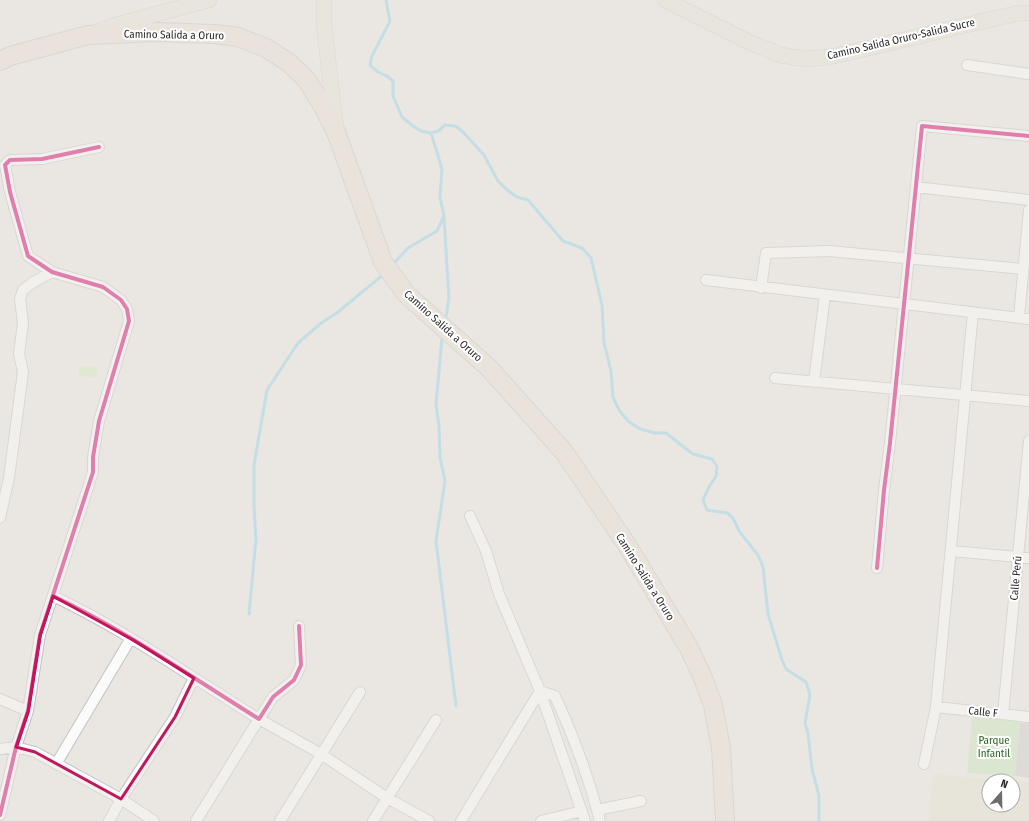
<svg xmlns="http://www.w3.org/2000/svg" width="1029" height="821" viewBox="0 0 1029 821" font-family="'Fira Sans Condensed',sans-serif">
<style>
.education{fill:#e4dfd1}
.green{fill:#cbe4bc}
.pitch{fill:#d5e8ba}
.lines{fill:none;stroke-linecap:round;stroke-linejoin:round}
.stream{stroke:#99d1e9;stroke-width:3}
.building{fill:#cfcdc9}
.street-casing{stroke:#c3c3c3;stroke-width:12}
.primary-casing{stroke:#c6c4c2;stroke-width:16}
.highway-casing{stroke:#c6c4c2;stroke-width:20}
.street{stroke:#fcfbfb;stroke-width:10}
.primary{stroke:#e7e3d5;stroke-width:15}
.highway{stroke:#e9ded5;stroke-width:18}
.cycleway-casing{stroke:#fff;stroke-width:6}
.cycleway{stroke:#d6006c;stroke-width:4}
.marked{fill:none;stroke:#c2185b;stroke-width:3;stroke-linejoin:round}
.labels{text-anchor:middle;dominant-baseline:central;stroke-width:4;stroke-linejoin:round;paint-order:stroke}
.street-label{font-size:11px;fill:#2c2c2c;stroke:#fff}
.park-label{font-size:11px;fill:#29681d;stroke:#fff}
</style>
<rect width="100%" height="100%" fill="#eae7e2"/>
<path class="education" d="M933,774L1009,781H989V805H1013V781L1029,783V821H929Z"/>
<path class="green" d="M972,716L1020,720L1015,776L967,773Z"/>
<path class="pitch" d="M79,367H97V377L79,376Z"/>
<g class="lines">
<path class="stream" d="M386,0L390,21L372,56L370,65L378,72L387,76L393,81V96L402,117L413,126L421,131L431,133L438,131L445,125L455,126L463,132L484,155L498,181L505,188L517,197L528,200L563,241L582,248L591,258L602,305L604,343L611,371L613,397L619,410L628,421L640,429L655,433H666L693,454L712,459L717,466L716,476L709,487L703,500L707,510L727,513L733,518L739,531L758,555L763,567L768,614L782,660L786,669L806,682L810,695L805,723L808,733L812,769L819,796V821
M444,218L449,298L446,317
M395,262L408,248L437,231L444,216L440,197L442,169L431,133
M442,338L436,404L439,426L440,457L445,481L436,541L456,706
M249,614L256,539L254,505V465L267,390L298,343L320,324L338,312L384,274"/>
</g>
<path class="building" d="M1020,723H1029V778L1015,776Z"/>
<g class="lines">
<defs>
<path id="street" d="M967,65L1029,74
M916,187L1029,200
M706,280L1029,319
M761,288L766,253L829,251L1023,269
M1019,317L1029,210
M775,378L1029,401
M814,382L825,295
M470,516L486,551L499,594L540,691L585,821
M0,518L9,478L23,372L19,354L23,323L20,299L23,290L32,283L52,272
M951,551L1029,558
M877,568L884,490L890,443L922,126L1029,136
M53,596C125,630 191,677 259,719L273,697L294,680L301,665L299,626
M0,699L28,711
M936,707L1029,717
M1003,714L1029,441
M0,749L16,747L35,752L121,799L175,717L194,678
M56,764L131,638
M924,764L936,707L973,312
M597,810L641,801
M0,815L16,747L28,711L40,635L93,472V457L99,421L129,321L127,309L121,300L103,287L52,272L28,256L10,192L5,165L10,160L42,159L99,147
M109,821L121,799L154,821
M196,821L259,719L321,754L387,798L429,821
M280,821L360,692
M373,821L436,720
M461,821L540,691L555,696C574,737 589,778 600,821
M541,821L582,811"/>
<path id="primary" d="M324,0V25L336,129
M665,0L749,42L781,55L805,59L830,57L979,22L1019,13H1029
M98,31L119,24L209,0"/>
<path id="highway" d="M0,61L10,56L88,35L158,32L215,34L238,37L266,48L288,62L306,79L321,103L336,132L383,262L406,294L489,368L564,452L627,545L689,648L703,678L713,705L721,748L725,821"/>
</defs>
<use href="#street" class="street-casing"/>
<use href="#primary" class="primary-casing"/>
<use href="#highway" class="highway-casing"/>
<use href="#street" class="street"/>
<use href="#primary" class="primary"/>
<use href="#highway" class="highway"/>
<defs>
<path id="cycleway" d="M877,568L884,490L890,443L922,126L1029,136
M53,596C125,630 191,677 259,719L273,697L294,680L301,665L299,626
M0,815L16,747L28,711L40,635L93,472V457L99,421L129,321L127,309L121,300L103,287L52,272L28,256L10,192L5,165L10,160L42,159L99,147"/>
</defs>
<use href="#cycleway" class="cycleway-casing"/>
<use href="#cycleway" class="cycleway"/>
</g>
<path d="M0 0H1029V821H0ZM53,596L135,641L194,678L175,717L121,799L35,752L16,747L28,711L40,635Z" fill="#eae7e2" fill-opacity=".55" fill-rule="evenodd"/>
<path class="marked" d="M53,596L135,641L194,678L175,717L121,799L35,752L16,747L28,711L40,635Z"/>
<g class="labels">
<g class="street-label">
<text transform="translate(174 35) rotate(1)">Camino Salida a Oruro</text>
<text transform="translate(901 39) rotate(-13)">Camino Salida Oruro-Salida Sucre</text>
<text transform="translate(443 326) rotate(42)">Camino Salida a Oruro</text>
<text transform="translate(645 577) rotate(58)">Camino Salida a Oruro</text>
<text transform="translate(1016 578) rotate(-85)">Calle Perú</text>
<text transform="translate(983 712) rotate(6)">Calle F</text>
</g>
<g class="park-label">
<text x="994" y="740">Parque<tspan x="994" dy="13">Infantil</tspan></text>
</g>
</g>
<g transform="translate(1001 793) rotate(20)"><circle r="19" fill="#ffffff" stroke="#ababab"/>
<path d="M0-3L7 15L0 10L-7 15Z" fill="#6e6d6c"/>
<text y="-6" font-size="11" font-weight="bold" text-anchor="middle" fill="#2c2c2c">N</text>
</g>
</svg>
